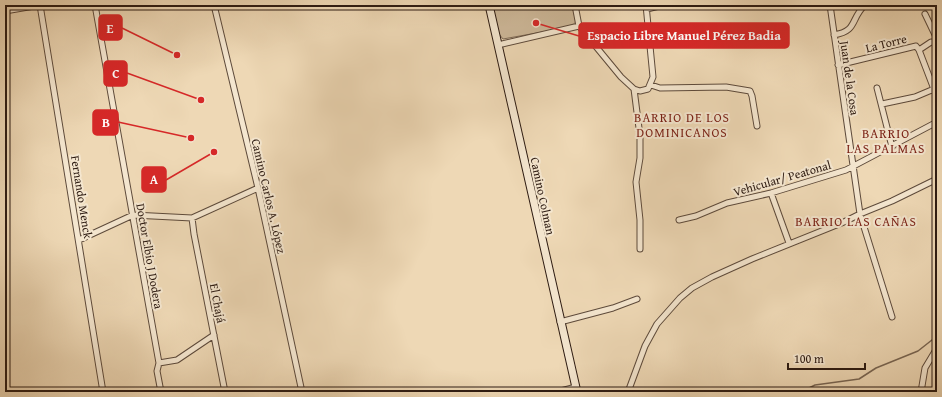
<svg xmlns="http://www.w3.org/2000/svg" width="942" height="397" viewBox="0 0 942 397" font-family="'Gentium Book Plus',serif">
<style>
.green{fill:#cdb899;stroke:#7d6a56}
.lines{fill:none;stroke-linecap:round;stroke-linejoin:round}
.stream{stroke:#796653;stroke-width:1.5}
.street-casing{stroke:#5d4a3b;stroke-width:7}
.secondary-casing{stroke:#2d1b12;stroke-width:9}
.street{stroke:#f4e6cf;stroke-width:5}
.secondary{stroke:#f4e6cf;stroke-width:7}
.labels{text-anchor:middle;dominant-baseline:central;stroke-width:4;stroke-linejoin:round;paint-order:stroke}
.street-label{font-size:12px;fill:#2d1b12;stroke:#f4e6cf}
.neighbourhood-label{font-size:13px;letter-spacing:1px;fill:#7a1f14;stroke:#f4e6cf}
.leader{fill:none;stroke:#d62828;stroke-width:1.5}
.callout-dot{fill:#d62828;stroke:#f4e6cf;stroke-width:1.5}
.callout{fill:#d62828;stroke:#d62828;stroke-width:1.5}
.callout-label{font-size:13px;text-anchor:middle;font-weight:bold;fill:#fff}
</style>
<rect width="100%" height="100%" fill="#eed8b5"/>
<filter id="stains"><feTurbulence type="fractalNoise" baseFrequency=".005" numOctaves="4"/><feColorMatrix values="0 0 0 0 .2 0 0 0 0 .09 0 0 0 0 .02 0 0 0 .5 -.17"/></filter>
<radialGradient id="worn" r=".72"><stop offset=".6" stop-color="#630" stop-opacity="0"/><stop offset="1" stop-color="#630" stop-opacity=".3"/></radialGradient>
<path class="green" d="M492,5H572L576,22L570,27L503,39L499,34Z"/>
<g class="lines">
<path class="stream" d="M801,392L815,385L859,379L876,368L918,351L937,336"/>
<defs>
<path id="street" d="M95,5L159,363L157,371L161,392
M214,5L258,188L302,392
M575,5L579,26L621,77L634,89L640,91L648,89L653,77L646,5
M830,5L860,214L892,317
M647,9L663,5
M5,11L40,5L103,392
M925,14L937,39
M834,35C858,31 850,19 865,5
M498,45L579,26
M919,50L931,42L937,43
M838,65L916,46L919,50L937,97
M651,85L660,88L726,87L750,91L752,96L757,126
M877,88L892,147
M634,89L640,136V158L636,182L640,220V249
M882,104L915,97L934,89
M771,193L789,243
M192,218L194,234L225,392
M679,220L696,216L727,203L771,193L846,170L937,122
M79,240L133,215L192,218L258,188
M560,322L613,308L637,299
M159,363L177,360L214,335
M557,392L576,387
M628,392L645,346L657,324L680,298L692,288L712,277L752,259L844,222L860,214L892,201L937,179
M921,392L925,368L937,348"/>
<path id="secondary" d="M489,5L577,392"/>
</defs>
<use href="#street" class="street-casing"/>
<use href="#secondary" class="secondary-casing"/>
<use href="#street" class="street"/>
<use href="#secondary" class="secondary"/>
</g>
<g class="labels">
<g class="street-label">
<text transform="translate(886 43) rotate(-14)">La Torre</text>
<text transform="translate(850 78) rotate(82)">Juan de la Cosa</text>
<text transform="translate(782 178) rotate(-16)">Vehicular/ Peatonal</text>
<text transform="translate(269 196) rotate(77)">Camino Carlos A. López</text>
<text transform="translate(543 196) rotate(78)">Camino Colman</text>
<text transform="translate(82 197) rotate(81)">Fernando Menck</text>
<text transform="translate(150 256) rotate(80)">Doctor Elbio J Dodera</text>
<text transform="translate(218 303) rotate(79)">El Chajá</text>
</g>
<g class="neighbourhood-label">
<text x="682" y="117">BARRIO DE LOS<tspan x="682" dy="15">DOMINICANOS</tspan></text>
<text x="886" y="133">BARRIO<tspan x="886" dy="15">LAS PALMAS</tspan></text>
<text x="856" y="221">BARRIO LAS CAÑAS</text>
</g>
</g>
<path class="leader" d="M177 55L122 28M536 23L579 36M201 100L127 73M191 138L118 122M214 152L166 180"/>
<g class="callout-dot">
<circle cx="177" cy="55" r="4"/>
<circle cx="536" cy="23" r="4"/>
<circle cx="201" cy="100" r="4"/>
<circle cx="191" cy="138" r="4"/>
<circle cx="214" cy="152" r="4"/>
</g>
<g class="callout">
<rect x="99" y="15" width="23" height="25" rx="4"/>
<rect x="579" y="23" width="210" height="25" rx="4"/>
<rect x="104" y="61" width="23" height="25" rx="4"/>
<rect x="93" y="110" width="25" height="25" rx="4"/>
<rect x="142" y="167" width="24" height="25" rx="4"/>
</g>
<g class="callout-label">
<text x="110" y="33">E</text>
<text x="684" y="40">Espacio Libre Manuel Pérez Badia</text>
<text x="116" y="78">C</text>
<text x="106" y="127">B</text>
<text x="154" y="184">A</text>
</g>
<rect width="942" height="397" fill="none" stroke="#eed8b5" stroke-width="20"/>
<rect x="6" y="6" width="930" height="385" fill="none" stroke="#2d1b12" stroke-width="2"/>
<rect x="10" y="10" width="922" height="377" fill="none" stroke="#2d1b12"/>
<path d="M788 363v6h77v-6" fill="none" stroke="#2d1b12" stroke-width="2"/>
<text x="794" y="363" font-size="12" fill="#2d1b12" stroke="#f4e6cf" stroke-width="3" paint-order="stroke">100 m</text>
<rect width="100%" height="100%" filter="url(#stains)"/>
<rect width="100%" height="100%" fill="url(#worn)"/>
</svg>
